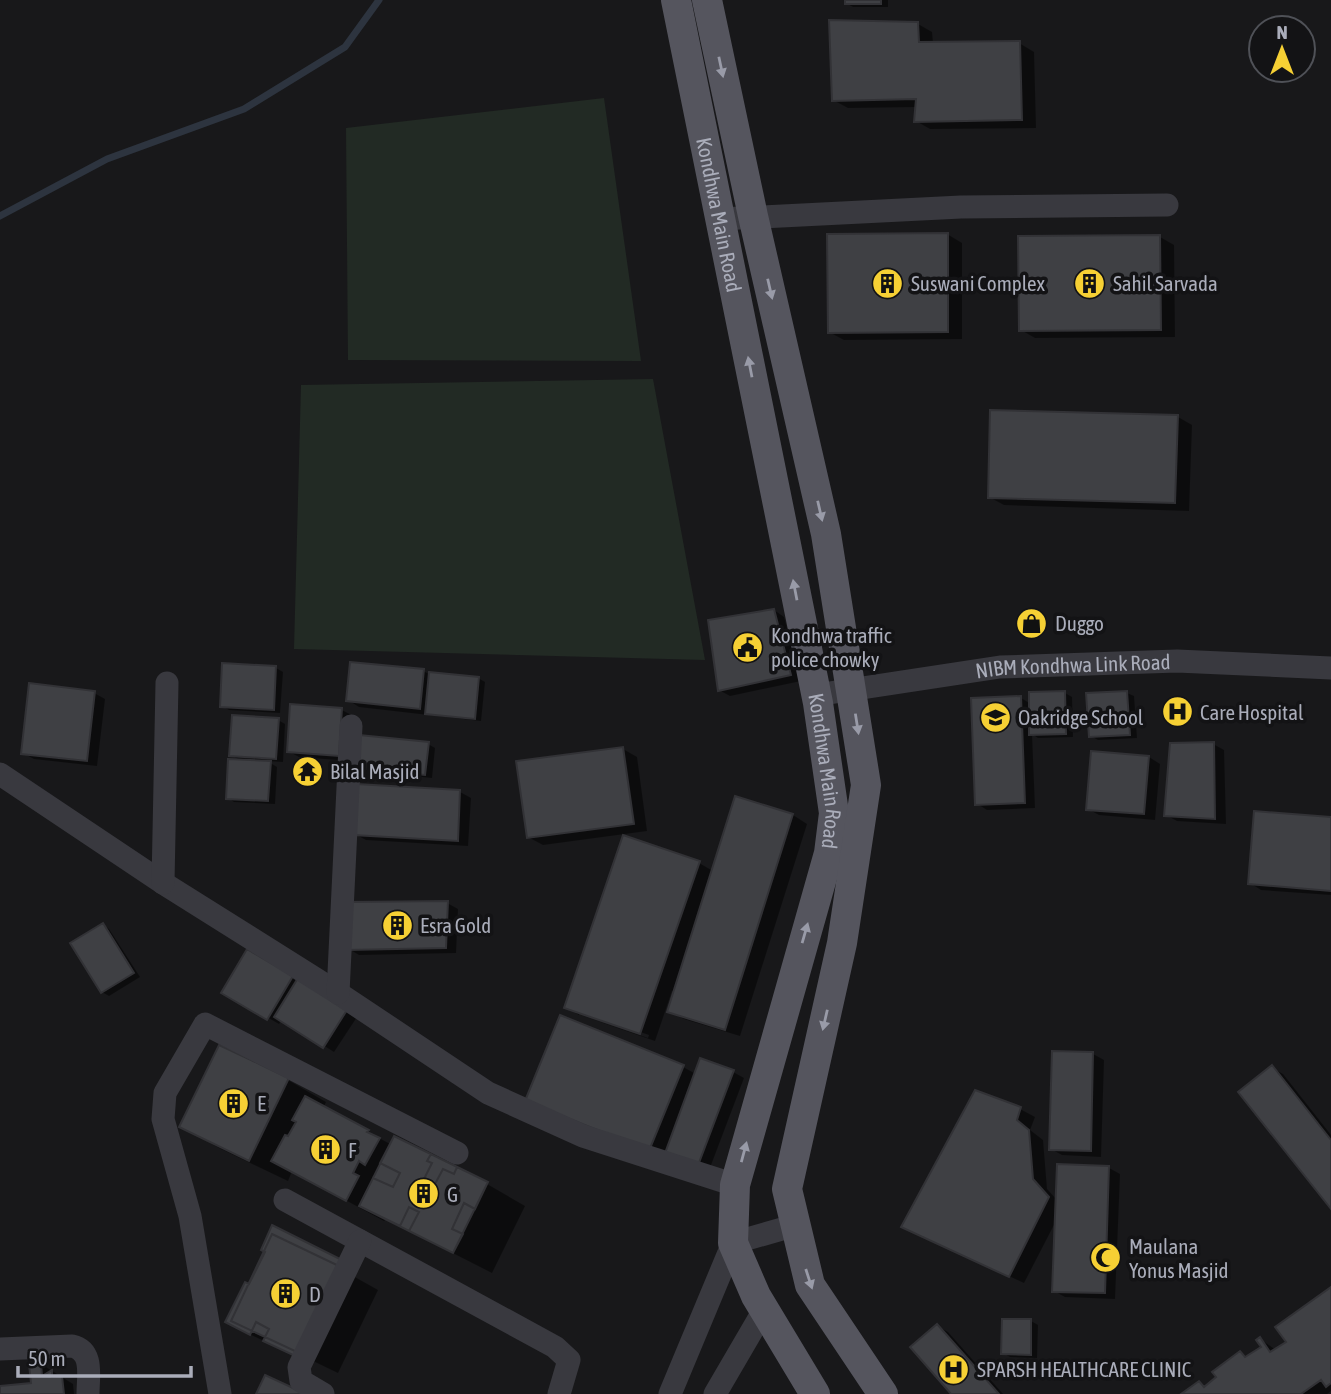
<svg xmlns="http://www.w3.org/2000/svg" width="1331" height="1394" viewBox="0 0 1331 1394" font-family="'Asap Condensed',sans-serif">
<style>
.green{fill:#222a24}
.shadow{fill:#0007}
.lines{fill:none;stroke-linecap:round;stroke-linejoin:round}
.stream{stroke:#2d343f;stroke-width:7}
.building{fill:#3f4044;stroke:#323236;stroke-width:2}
.minor{stroke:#39393f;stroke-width:23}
.major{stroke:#55555e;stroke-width:30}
.oneway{fill:#999ba8}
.labels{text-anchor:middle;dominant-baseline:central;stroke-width:7;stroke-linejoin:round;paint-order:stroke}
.street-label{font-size:21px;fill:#aaadba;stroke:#131315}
.poi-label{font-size:21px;fill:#aaadba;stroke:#131315;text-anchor:start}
</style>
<rect width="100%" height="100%" fill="#18181a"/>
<path class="green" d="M604,98L641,361L348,360L346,128Z
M653,379L705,660L294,649L301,385Z"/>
<path class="shadow" d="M846,0H888V7H853L846,3Z
M918,24L932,32L933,43H1019L1034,52L1036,128L930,129L916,121L917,107L848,108L833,100Z
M947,234L962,243V339L844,340L829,332Z
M1160,237L1174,245L1175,337L1035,338L1021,330Z
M1178,417L1192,425L1189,511L1004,505L989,497Z
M774,610L784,617L801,681L730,696L719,690Z
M276,668L283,672L280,713L229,710L222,706Z
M423,671L431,675L478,678L485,682L481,721L359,707L348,700Z
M94,693L105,699L97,766L34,759L23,753Z
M1065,693L1072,697L1073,737L1038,738L1032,734L1035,808L987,810L976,803L1021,698L1031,704Z
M1127,693L1134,696L1137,738L1098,740L1091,736Z
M342,710L353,716L350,761L299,757L288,751Z
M278,720L285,724L283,762L267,761L277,767L275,804L234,802L228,798L241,761L231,755Z
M428,744L435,748L432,778L365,771L358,767Z
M1213,744L1224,750L1226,824L1177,821L1166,815Z
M623,749L637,757L647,831L543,845L528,837Z
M1149,757L1160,764L1155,820L1099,815L1088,809Z
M358,786L460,792L471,798L468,846L366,840L355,834Z
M793,815L807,824L740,1036L684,1019L669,1011L675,992L672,991L655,1041L580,1015L648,1038L649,1035L579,1011V1015L566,1007L699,863L713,871Z
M1331,819V895L1261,890L1250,883Z
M447,903L458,909L456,953L359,955L349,949Z
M103,925L109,929L140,977L109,996L102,992Z
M248,952L357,1017L334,1052L282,1019L279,1024L224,992Z
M561,1017L683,1067L696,1074L733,1072L744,1078L708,1173L542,1109Z
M220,1047L288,1080L326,1102L323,1108L392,1145L395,1138L487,1184L525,1206L492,1273L386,1219L384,1221L292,1171L288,1181L219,1148L181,1126Z
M1093,1054L1104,1060L1101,1157L1062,1155L1051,1149Z
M1272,1068L1283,1074L1331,1135V1206Z
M1020,1109L1035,1117L1030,1130L1043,1140L1047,1189L1057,1200L1109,1168L1120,1174L1115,1299L1065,1297L1054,1291L1057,1219L1024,1283L903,1227Z
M266,1251L353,1276L378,1290L338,1373L311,1360L310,1363L241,1330L249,1286Z
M1331,1289V1391L1327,1394H1184L1199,1383L1206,1387L1241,1353L1248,1357L1263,1347L1260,1339L1276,1350L1288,1342Z
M1031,1321L1038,1325L1037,1358L1010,1357L1003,1353Z
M937,1326L948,1332L1003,1394H954Z
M41,1364L73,1384L74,1394H0V1388L33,1384Z"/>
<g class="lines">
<path class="stream" d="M0,216L107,159L244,109L345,47L379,0"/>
</g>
<path class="building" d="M845,0H881V4H845Z
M829,20L918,22L919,42L1020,41L1022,120L914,122L916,99L832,101Z
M948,233V332L828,333L827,234Z
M1160,235L1161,330L1019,331L1018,236Z
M990,410L1178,415L1175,503L988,498Z
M774,609L791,675L718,691L708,620Z
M350,662L424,669L420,709L346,701Z
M222,663L276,666L274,710L220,707Z
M429,672L479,677L475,719L425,714Z
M29,683L95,691L87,761L21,754Z
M1065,691L1066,734L1029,735V692Z
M1127,691L1130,735L1089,737L1086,693Z
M1021,696L1025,803L975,805L971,698Z
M290,704L342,708L339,756L287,752Z
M232,715L279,718L276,759L229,756Z
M359,735L429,742L425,775L356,768Z
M1214,742L1215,819L1164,816L1170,743Z
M623,747L634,824L527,838L516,761Z
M1091,751L1149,756L1144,814L1086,810Z
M228,759L271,761L268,801L226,799Z
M356,784L460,790L458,841L353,835Z
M735,796L793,814L725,1030L667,1012Z
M1254,811L1331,817V891L1248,884Z
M623,835L700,861L640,1034L564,1008Z
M448,901L446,948L347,950L346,902Z
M103,923L134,973L101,993L70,943Z
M247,949L293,976L267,1020L221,993Z
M298,978L347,1010L323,1048L274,1017Z
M560,1015L684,1065L649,1151L525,1101Z
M219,1045L289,1078L249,1161L179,1127Z
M1052,1051L1093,1052L1091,1151L1049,1150Z
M700,1058L734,1070L697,1168L664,1156Z
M1272,1065L1331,1140V1209L1238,1092Z
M975,1090L1021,1107L1017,1120L1029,1130L1033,1179L1049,1197L1009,1277L901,1227Z
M305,1096L369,1130L367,1132L380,1138L365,1165L359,1161L353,1173L359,1176L346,1201L271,1161L285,1135L288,1136L296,1122L292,1120Z
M394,1136L431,1154L427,1161L432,1163L424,1179L435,1184L443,1169L454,1174L457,1167L488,1182L475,1209L464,1203L452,1229L463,1234L453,1253L409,1231L419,1212L409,1207L400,1226L359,1206L373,1178L393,1187L400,1173L380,1163Z
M394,1136L488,1182L453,1253L359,1206Z
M1057,1164L1109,1166L1105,1293L1052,1292Z
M272,1225L342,1260L295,1356L263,1341L269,1329L256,1322L250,1335L225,1322L245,1282L249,1284L265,1252L261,1250Z
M272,1234L341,1267L299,1353L231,1321Z
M1331,1287V1383L1326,1387L1321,1380L1301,1394H1181L1199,1381L1204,1387L1216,1377L1212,1372L1240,1351L1245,1357L1261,1347L1256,1340L1260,1337L1270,1352L1286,1342L1275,1327Z
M1002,1319H1031V1355L1001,1354Z
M937,1324L999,1394H951L910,1347Z
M41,1363L42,1376L52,1370V1377L62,1376L64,1394H0V1386L31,1383L29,1364Z
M265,1375L306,1394H256Z
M265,1375L306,1394H256Z"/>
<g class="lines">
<g class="minor">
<path d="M720,219L961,207L1167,205"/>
<path id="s1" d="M816,695L1000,667L1177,661L1331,668"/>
<path d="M0,774L163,883L338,993L488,1093L583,1136L735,1185"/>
<path d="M163,883L167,683"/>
<path d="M338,993L351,726"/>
<path d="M285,1200L555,1347L569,1360L559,1394"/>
<path d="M0,1349L72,1346C94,1351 88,1376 88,1394"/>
<path d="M220,1394L190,1216L163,1119L165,1093L205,1024L457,1153"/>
<path d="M323,1394L301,1381L299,1367L360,1241"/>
<path d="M670,1394L733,1243L796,1225"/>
<path d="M715,1394L764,1310"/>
</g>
<g class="major">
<path id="s2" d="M676,0L818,703L834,813L829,853L735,1185L733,1243L756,1296L815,1394"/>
<path d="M707,0L753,216L826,534L866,785L842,943L787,1189L810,1285L883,1394"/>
</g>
</g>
<defs><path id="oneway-solid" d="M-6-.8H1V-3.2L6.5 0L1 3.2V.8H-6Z" transform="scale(1.75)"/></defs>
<g class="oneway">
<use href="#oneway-solid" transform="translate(721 67) rotate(78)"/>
<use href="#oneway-solid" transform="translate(770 289) rotate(77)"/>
<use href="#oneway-solid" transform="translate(750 367) rotate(-101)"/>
<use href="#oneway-solid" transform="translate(820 511) rotate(77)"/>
<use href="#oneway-solid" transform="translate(795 590) rotate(-101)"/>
<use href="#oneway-solid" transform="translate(857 724) rotate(81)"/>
<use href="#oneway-solid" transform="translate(805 933) rotate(-74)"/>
<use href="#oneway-solid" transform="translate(825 1020) rotate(103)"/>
<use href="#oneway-solid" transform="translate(744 1152) rotate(-75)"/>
<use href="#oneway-solid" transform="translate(809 1279) rotate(72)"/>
</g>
<defs>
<symbol id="building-disc" viewBox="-11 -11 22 22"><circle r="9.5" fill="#f6d034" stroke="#131315"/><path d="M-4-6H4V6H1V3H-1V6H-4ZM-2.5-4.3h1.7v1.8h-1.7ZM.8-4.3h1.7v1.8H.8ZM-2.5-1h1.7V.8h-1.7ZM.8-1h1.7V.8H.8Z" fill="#111"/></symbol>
<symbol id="shop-disc" viewBox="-11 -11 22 22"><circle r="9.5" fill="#f6d034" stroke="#131315"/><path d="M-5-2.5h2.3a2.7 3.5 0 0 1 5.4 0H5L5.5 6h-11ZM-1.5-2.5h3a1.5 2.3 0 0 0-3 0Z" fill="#111"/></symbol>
<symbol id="civic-disc" viewBox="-11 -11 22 22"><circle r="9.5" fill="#f6d034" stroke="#131315"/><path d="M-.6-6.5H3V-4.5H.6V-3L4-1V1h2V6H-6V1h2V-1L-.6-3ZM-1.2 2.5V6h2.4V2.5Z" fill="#111"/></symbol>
<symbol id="hospital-disc" viewBox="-11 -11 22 22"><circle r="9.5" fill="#f6d034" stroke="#131315"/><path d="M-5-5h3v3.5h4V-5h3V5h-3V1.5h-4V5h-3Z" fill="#111"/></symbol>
<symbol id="school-disc" viewBox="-11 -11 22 22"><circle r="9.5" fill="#f6d034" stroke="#131315"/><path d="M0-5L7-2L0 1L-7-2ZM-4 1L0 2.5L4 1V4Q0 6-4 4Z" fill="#111"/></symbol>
<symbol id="temple-disc" viewBox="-11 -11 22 22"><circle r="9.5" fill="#f6d034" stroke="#131315"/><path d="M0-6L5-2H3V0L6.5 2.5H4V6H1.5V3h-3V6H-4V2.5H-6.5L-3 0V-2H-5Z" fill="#111"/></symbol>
<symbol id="mosque-disc" viewBox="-11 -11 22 22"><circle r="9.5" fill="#f6d034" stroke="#131315"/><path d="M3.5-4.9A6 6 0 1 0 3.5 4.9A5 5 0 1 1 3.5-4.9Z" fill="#111"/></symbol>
</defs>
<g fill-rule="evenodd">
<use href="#building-disc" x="870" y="266" width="35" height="35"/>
<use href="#building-disc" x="1072" y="266" width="35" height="35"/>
<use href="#shop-disc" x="1014" y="606" width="35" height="35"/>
<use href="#civic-disc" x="730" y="630" width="35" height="35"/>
<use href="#hospital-disc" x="1160" y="694" width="35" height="35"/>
<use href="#school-disc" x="978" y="700" width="35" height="35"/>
<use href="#temple-disc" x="290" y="754" width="35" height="35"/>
<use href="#building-disc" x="380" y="908" width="35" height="35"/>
<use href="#building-disc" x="216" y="1086" width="35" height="35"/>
<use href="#building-disc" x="308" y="1132" width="35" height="35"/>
<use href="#building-disc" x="406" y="1176" width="35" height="35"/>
<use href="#mosque-disc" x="1088" y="1240" width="35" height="35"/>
<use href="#building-disc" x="268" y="1276" width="35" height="35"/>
<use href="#hospital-disc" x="936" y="1352" width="35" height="35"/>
</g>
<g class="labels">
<g class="street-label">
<text stroke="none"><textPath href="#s2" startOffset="219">Kondhwa Main Road</textPath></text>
<text stroke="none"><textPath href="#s1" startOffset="259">NIBM Kondhwa Link Road</textPath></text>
<text stroke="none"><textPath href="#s2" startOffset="786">Kondhwa Main Road</textPath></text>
</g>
<g class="poi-label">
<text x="911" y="283">Suswani Complex</text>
<text x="1113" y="283">Sahil Sarvada</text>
<text x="1055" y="623">Duggo</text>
<text x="771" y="635">Kondhwa traffic<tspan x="771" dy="24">police chowky</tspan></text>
<text x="1200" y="712">Care Hospital</text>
<text x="1018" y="717">Oakridge School</text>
<text x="330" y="771">Bilal Masjid</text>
<text x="420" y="925">Esra Gold</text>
<text x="257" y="1103">E</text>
<text x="348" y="1150">F</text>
<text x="447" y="1194">G</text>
<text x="1129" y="1246">Maulana<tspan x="1129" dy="24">Yonus Masjid</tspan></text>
<text x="309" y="1294">D</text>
<text x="977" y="1369">SPARSH HEALTHCARE CLINIC</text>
</g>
</g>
<g transform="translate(1282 49)"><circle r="33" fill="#131315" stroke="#4f5157" stroke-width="2"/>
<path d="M0-5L12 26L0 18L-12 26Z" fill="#f6d034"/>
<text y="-10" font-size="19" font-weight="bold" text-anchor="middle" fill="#aaadba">N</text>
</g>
<path d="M18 1366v10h173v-10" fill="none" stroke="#aaadba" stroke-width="3.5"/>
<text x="28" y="1366" font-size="21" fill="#aaadba" stroke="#131315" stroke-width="5" paint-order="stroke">50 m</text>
</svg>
